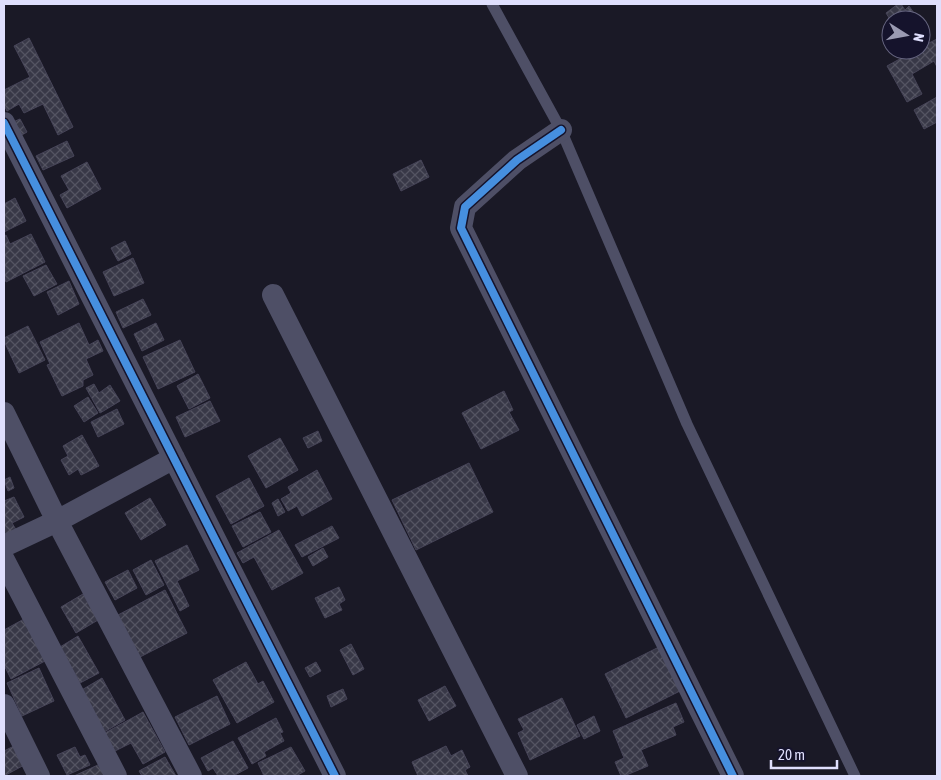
<svg xmlns="http://www.w3.org/2000/svg" width="941" height="780" viewBox="0 0 941 780" font-family="'Asap Condensed',sans-serif">
<style>
.building{fill:url(#building-cross-hatch);stroke:#464458}
.lines{fill:none;stroke-linecap:round;stroke-linejoin:round}
.service{stroke:#4e4f66;stroke-width:11}
.minor{stroke:#4e4f66;stroke-width:22}
.cycleway-casing{stroke:#15132c;stroke-width:11}
.cycleway{stroke:#468fdf;stroke-width:8}
</style>
<defs>
<pattern id="building-cross-hatch" width="8" height="8" patternUnits="userSpaceOnUse" patternTransform="scale(1.25)"><rect width="8" height="8" fill="#383847"/><path d="M0 0l8 8M0 8l8-8" fill="none" stroke="#545462"/></pattern>
</defs>
<rect width="100%" height="100%" fill="#1a1926"/>
<path class="building" d="M898,4H901L905,10L909,6L919,20L891,21L886,13Z
M29,38L73,127L58,135L43,104L24,113L19,104L7,111L4,105V90L30,77L14,46Z
M937,39V67L934,61L912,74L922,94L907,102L887,66L916,50H921V47Z
M937,97V122L924,129L914,110Z
M20,119L27,132L20,136L13,122Z
M67,141L74,156L43,170L36,156Z
M421,160L429,177L401,191L393,174Z
M87,162L101,189L67,208L60,195L69,190L61,176Z
M15,198L26,221L4,232V204Z
M31,234L45,262L6,282L4,276V236L6,235L10,244Z
M125,241L131,254L118,261L111,248Z
M133,258L144,283L114,296L103,272Z
M46,265L57,284L34,296L23,276Z
M69,281L79,304L58,315L47,292Z
M143,299L151,315L123,328L116,312Z
M79,323L89,345L98,340L103,351L86,359L93,375L83,380V386L62,396L47,365L50,364L40,342Z
M156,323L164,340L142,351L134,334Z
M28,326L45,360L19,373L4,341V338Z
M180,340L195,372L158,389L143,357Z
M198,374L210,398L189,409L177,386Z
M94,384L99,393L110,385L120,401L100,413L86,388Z
M504,391L513,410L509,412L519,430L481,449L462,413Z
M88,397L98,413L84,422L74,406Z
M210,401L220,421L185,437L176,417Z
M117,409L124,424L98,437L91,422Z
M318,431L322,441L308,448L303,438Z
M82,435L99,466L81,475L78,469L69,475L61,460L68,456L63,446Z
M280,438L298,470L266,488L248,456Z
M469,463L493,512L416,550L392,500Z
M317,470L332,499L302,516L297,506L288,511L281,499L291,493L288,487Z
M10,477L14,488L8,491L4,480Z
M249,478L264,506L231,524L216,496Z
M14,497L24,517L12,523L18,533L4,540V501Z
M150,498L166,525L141,540L125,513Z
M278,499L285,512L278,516L272,503Z
M260,512L271,532L243,547L232,526Z
M332,526L339,538L302,557L295,545Z
M279,530L303,573L272,590L254,557L243,563L237,553Z
M187,545L199,570L177,581L189,606L180,611L155,561Z
M323,548L328,557L313,566L308,557Z
M151,560L164,585L146,595L133,570Z
M128,570L137,588L115,600L105,582Z
M339,587L345,600L339,604L342,610L325,618L315,598Z
M165,590L187,633L140,657L118,615Z
M83,594L98,620L76,633L61,607Z
M24,619L45,661L11,679L4,665V630Z
M78,636L99,673L80,683L60,647Z
M351,644L364,669L353,675L340,650Z
M659,647L680,691L626,718L605,674Z
M246,662L258,684L263,681L274,702L237,723L213,680Z
M316,662L321,671L310,677L305,668Z
M39,668L54,701L22,716L7,683Z
M102,678L125,720L104,732L80,691Z
M445,686L456,706L429,721L418,700Z
M343,689L347,699L331,707L327,696Z
M217,696L230,724L189,745L175,717Z
M562,698L580,736L530,760L518,733L524,730L518,719Z
M676,703L684,722L673,727L676,735L641,750L648,766L624,776H621L615,762L624,758L613,731Z
M143,712L165,752L143,764L131,743L115,751L105,733Z
M594,716L600,731L584,739L577,725Z
M276,718L283,732L280,733L284,741L264,752L266,756L252,764L238,738Z
M233,741L248,768L233,776H218L213,768L208,771L201,758Z
M16,745L26,764L4,776V751Z
M446,746L451,756L462,750L470,767L465,770L468,776H418L412,762Z
M75,747L80,757L85,755L90,765L67,775L57,755Z
M291,747L305,771L296,776H264L258,763Z
M165,757L176,776H142L139,771Z
M100,764L106,776H74Z"/>
<g class="lines">
<path class="service" d="M492,4L561,130L687,424L855,776"/>
<path class="minor" d="M4,123L335,776
M561,130L517,160L465,207L461,228L733,776
M273,295L517,776
M4,413L57,521L191,776
M4,546L57,521L174,458
M4,560L116,776
M4,705L39,776"/>
<defs>
<path id="cycleway" d="M4,123L335,776
M561,130L517,160L465,207L461,228L733,776"/>
</defs>
<use href="#cycleway" class="cycleway-casing"/>
<use href="#cycleway" class="cycleway"/>
</g>
<rect width="941" height="780" fill="none" stroke="#dfdffd" stroke-width="10"/>
<g transform="translate(906 35) rotate(101)"><circle r="24" fill="#15132c" stroke="#666580"/>
<path d="M0-4L9 19L0 12L-9 19Z" fill="#9a9ab2"/>
<text y="-8" font-size="14" font-weight="bold" text-anchor="middle" fill="#dfdffd">N</text>
</g>
<path d="M771 760v8h66v-8" fill="none" stroke="#dfdffd" stroke-width="2.5"/>
<text x="778" y="760" font-size="15" fill="#dfdffd" stroke="#15132c" stroke-width="4" paint-order="stroke">20 m</text>
</svg>
